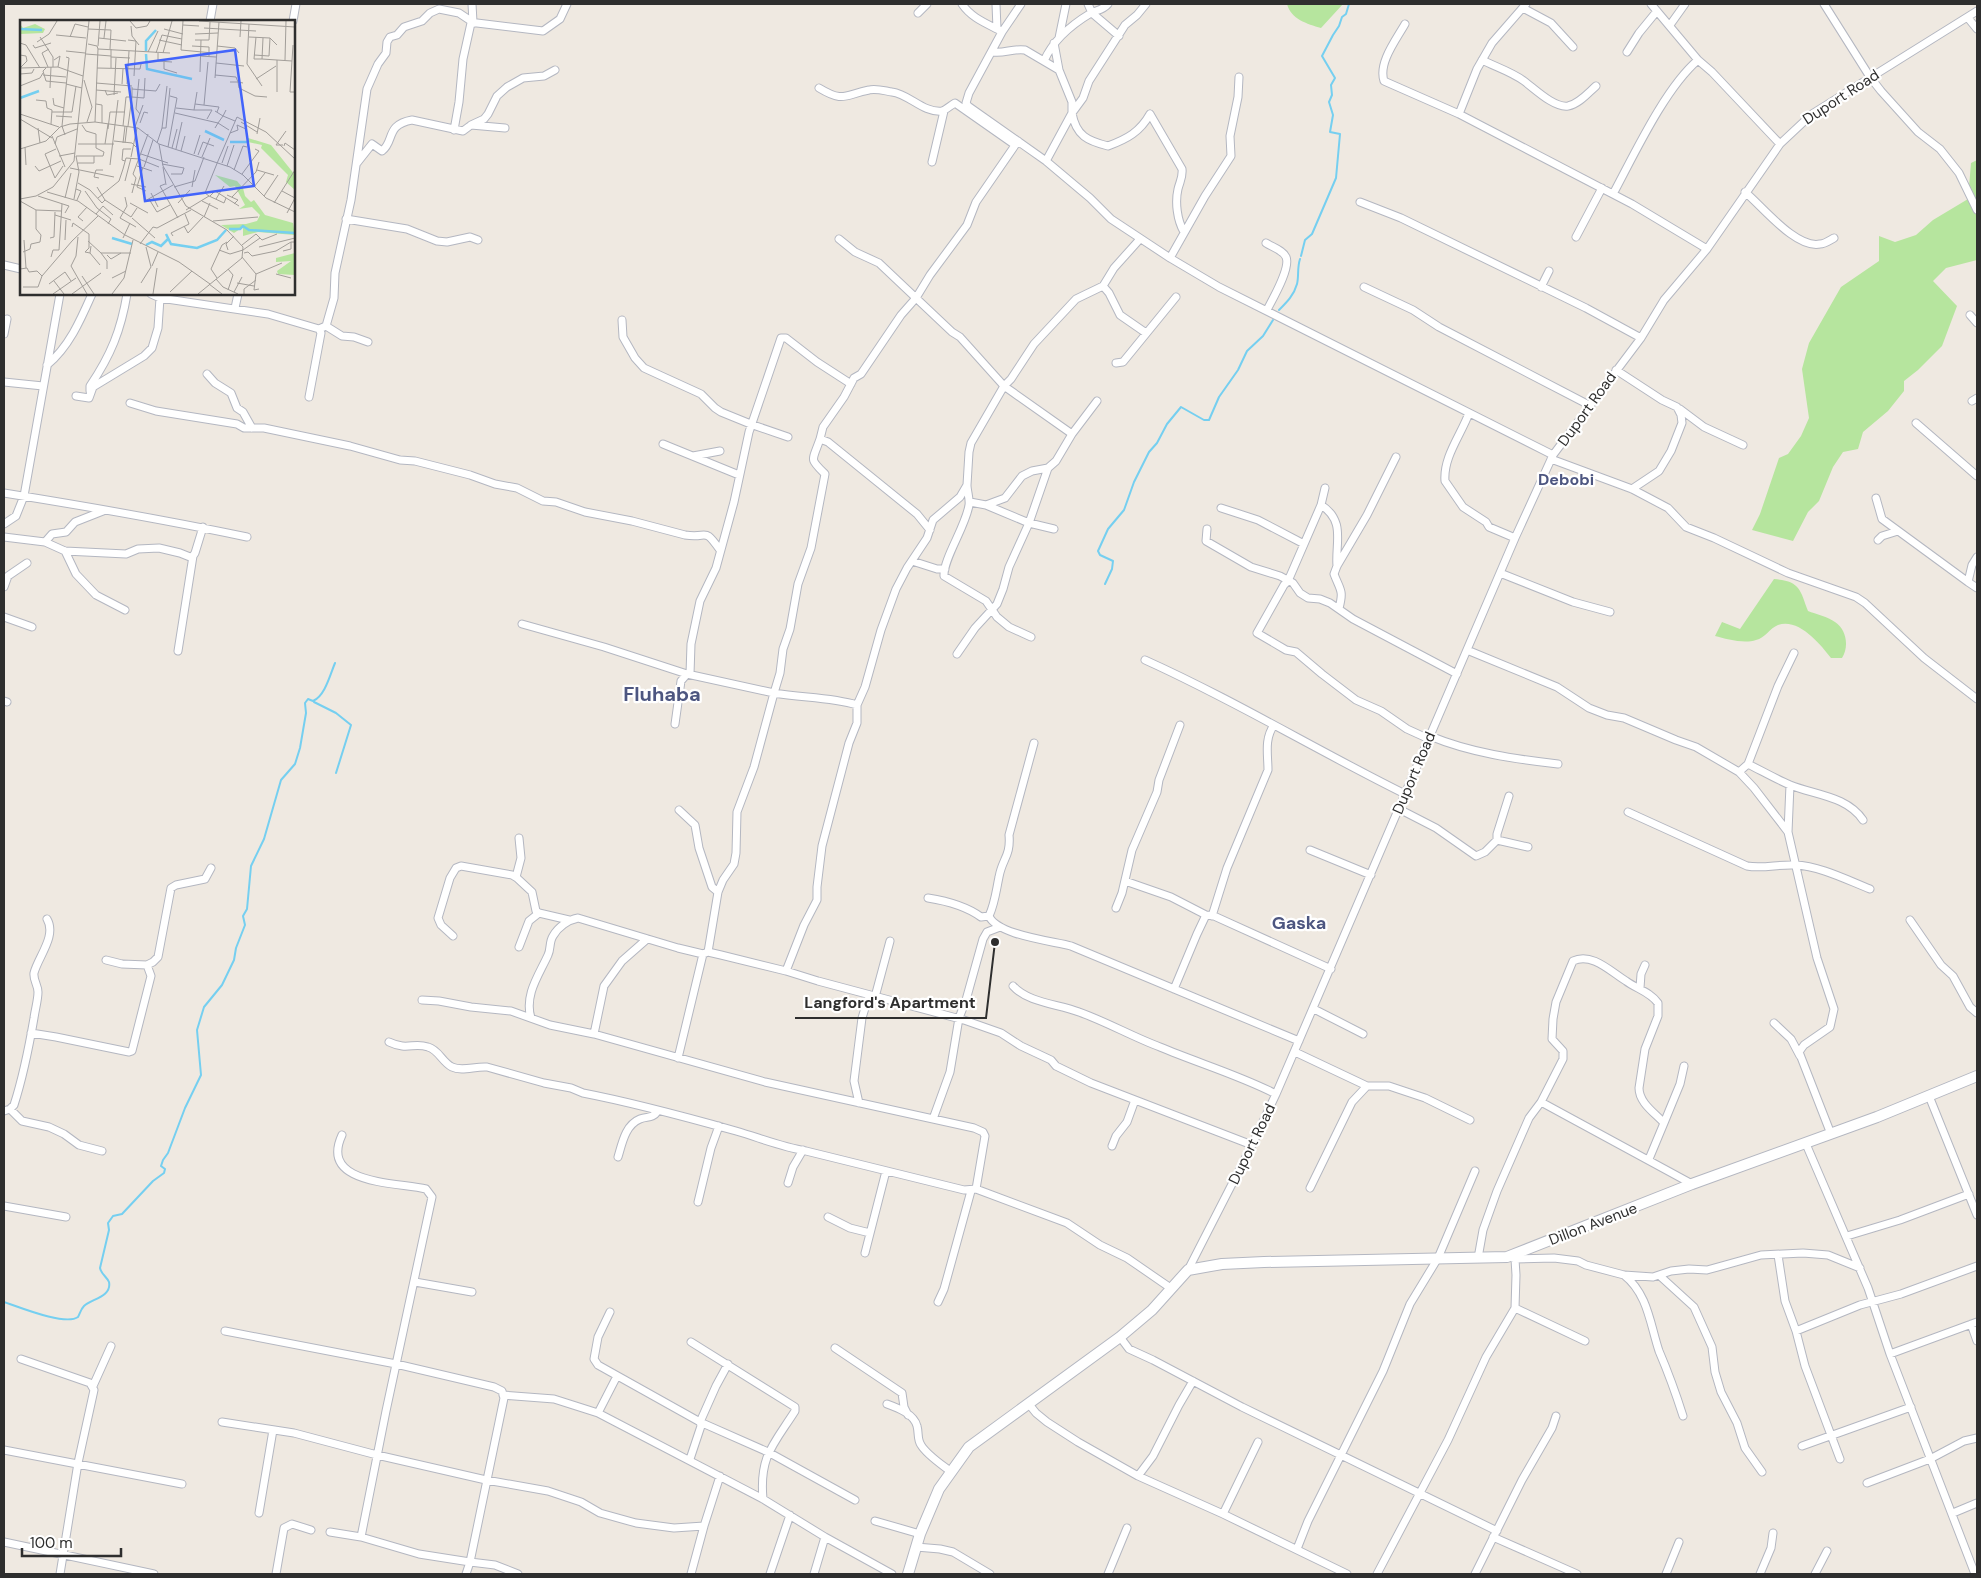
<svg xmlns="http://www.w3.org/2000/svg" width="1981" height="1578" viewBox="0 0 1981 1578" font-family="'DM Sans',sans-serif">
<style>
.green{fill:#b6e59e}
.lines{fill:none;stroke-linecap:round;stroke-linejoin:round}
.stream{stroke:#75cff0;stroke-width:2}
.street-casing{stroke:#b4b7c1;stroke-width:9}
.secondary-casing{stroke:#b4b7c1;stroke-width:12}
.street{stroke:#fff;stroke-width:7}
.secondary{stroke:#fff;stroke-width:10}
.labels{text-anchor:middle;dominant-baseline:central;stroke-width:4.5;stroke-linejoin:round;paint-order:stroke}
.street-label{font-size:15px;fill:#2e2e2e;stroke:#fff}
.neighbourhood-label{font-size:16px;font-weight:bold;fill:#4d5680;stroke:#fff}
.quarter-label{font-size:18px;font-weight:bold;fill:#4d5680;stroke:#fff}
.district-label{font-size:20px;font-weight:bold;fill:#4d5680;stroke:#fff}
.inset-river{fill:none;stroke:#75cff0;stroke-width:2.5}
.inset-road{fill:none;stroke:#a29e99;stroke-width:1}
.view{fill:#4264fb;fill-opacity:0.15;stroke:#4264fb;stroke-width:2.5}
.inset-edge{fill:none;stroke:#2e2e2e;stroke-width:2.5}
.leader{fill:none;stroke:#2e2e2e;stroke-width:2}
.callout-dot{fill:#2e2e2e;stroke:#fff;stroke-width:2}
.callout-label{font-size:16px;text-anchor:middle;font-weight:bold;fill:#2e2e2e;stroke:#fff;stroke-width:4.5;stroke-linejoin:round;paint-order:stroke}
</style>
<rect width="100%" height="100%" fill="#efe9e1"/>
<path class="green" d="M1287,4H1343L1321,28C1307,24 1291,19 1287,4Z
M1977,160V260L1946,268L1933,281L1957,306L1942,346L1918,370L1904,381V391L1888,411L1863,432L1858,449L1843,452L1833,467L1819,501L1808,512L1793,541L1752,530L1760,514L1779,458L1788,454L1801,436L1809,418L1802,369L1809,343L1841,287L1879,261V236L1895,242L1916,235L1933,220L1968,199L1971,163Z
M1774,579C1800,581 1800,589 1808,611C1816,614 1828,617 1835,622C1847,630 1849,647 1842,658H1831C1820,644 1799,618 1778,625C1770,628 1765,638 1756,640C1744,644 1726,639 1715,636L1722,622L1740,629Z"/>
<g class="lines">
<path class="stream" d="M1301,256L1305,240L1312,234L1336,178L1340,134L1330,132L1333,115L1329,102L1332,95L1331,85L1335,78L1322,56L1333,35L1339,26L1342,17L1346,14L1349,4
M1279,310C1287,302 1294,295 1297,284C1299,276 1297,268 1300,259
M1105,584L1112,569L1113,561L1100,555L1098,551L1108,529L1124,510L1134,482L1149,452L1157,443L1167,424L1181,407L1204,420H1209L1219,397L1238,370L1247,351L1263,336L1273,320
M314,702L336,713L351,725L336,773
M4,1302C19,1307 65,1326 78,1317C80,1313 81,1309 84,1306C91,1299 112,1297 109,1282C107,1277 101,1274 100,1268L109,1230L108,1223L113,1216L122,1214L153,1181L164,1173L165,1169L161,1166L163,1160L168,1153L185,1108L201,1075L197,1030L204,1007L222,985L234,960L236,948L245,925L243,916L247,909L251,866L264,839L281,780L295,764L300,748L306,713L305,703L308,699L313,701C325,696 330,675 335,663"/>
<defs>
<path id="street" d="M472,4L473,22
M962,4C971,17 983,22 997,29
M996,4L997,29L999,30
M1021,4L1002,32L969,93L966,103L968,106L1046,161L1090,198L1111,219L1170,258L1219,287L1553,455
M1088,4L1092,13L1119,36
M1146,4L1137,15L1125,25L1089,81L1083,98L1072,113C1076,136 1088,141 1108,146C1127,139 1140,132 1150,114
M1651,4L1698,60L1712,72L1780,144
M1824,4L1870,77L1881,91L1918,132L1940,149L1959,173L1977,210
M1523,8L1551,23L1573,47
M918,13L927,4
M1968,18L1977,29
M210,21L213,4
M293,21L296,4
M1405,24C1396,40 1378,63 1384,81L1459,114L1632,204L1707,249
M1670,25L1685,4
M1059,38L1066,4
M1054,43L1059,70
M993,52C1003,54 1014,48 1025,50L1059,70L1072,102V113L1046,161
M1627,52L1639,33L1657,11
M1482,60C1496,67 1512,72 1524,81C1535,89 1554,108 1568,106C1579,104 1588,93 1596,86
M1044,61C1053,40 1071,25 1091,13C1097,10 1103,10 1108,4
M819,88C844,103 844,95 869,90C876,88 885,91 892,92C909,94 923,113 942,111C946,110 951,105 955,103L1015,145
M1150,114L1182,169C1183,177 1180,181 1178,189C1175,202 1177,220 1184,232
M1459,114L1477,69L1492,43L1526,4
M471,125L484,119L488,114L497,96L507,87L523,78L544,76L555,70
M454,130L459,102L463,59L471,23H477L543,31L560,19L567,4
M932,162L944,111
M357,163L372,144L382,151C395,141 385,125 412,120L463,131L471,125L505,128
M1745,192C1763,207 1796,249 1820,244C1825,244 1830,240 1834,238
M1613,194C1634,155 1665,88 1698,60
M1360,202L1401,218L1586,308L1641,338
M346,219L407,229L437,241L447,242L470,237L478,240
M1576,237L1602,188
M1266,243C1272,247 1283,250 1286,257C1291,268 1272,300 1267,310
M1170,258L1205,196L1231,156L1230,136L1238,97L1239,77
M4,265L21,269
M1103,286L1109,293L1120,315L1146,333
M1364,287L1413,310L1439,327L1589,405
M1541,287L1549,271
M151,294L160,298L268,314L319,329L326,326
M235,308L238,294
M1970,315L1977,323
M622,320L623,337L635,358L644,368L701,394L715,408L721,412L753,425L788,437
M326,326L334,298L335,273L351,200L367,89L378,64L386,53L387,42L390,37L397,35L404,27L422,21L430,13L439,9L459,13L474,23
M326,326L342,336L354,337L368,342
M4,334L7,319
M1116,363L1123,362L1176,297
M47,365C69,347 81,319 92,294
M1616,370L1662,400L1677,407L1681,415L1682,423L1671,451L1659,471L1632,489
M207,374L215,383L231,393L237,408L243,412L252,428
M4,382L43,386
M90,391V386C111,355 121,330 127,294
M76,396L89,398L93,387L144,356L152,348L158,328L160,298
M309,397L321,333L319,329
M1972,401L1977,398
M130,403L156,411L237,424L244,428H264L350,446L400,460L415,461L470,475L495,484L517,488L543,501L556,502L585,512L632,521L685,535C709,539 703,526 720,550
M1680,409L1704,427L1743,445
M1469,413C1461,435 1443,457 1445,481L1463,507L1486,522L1489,527L1515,538
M1916,423L1977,476
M1072,434L1004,386L1011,379L1034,344L1076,299L1103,286L1114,268L1140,239
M820,439L823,427L844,397L854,378L861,374L901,315L916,298L879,263L855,252L839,239
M663,444L739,475
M693,456L720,451
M1551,459L1632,489L1668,508L1686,527L1714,538L1788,573L1856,597L1865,603L1924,658L1977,699
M967,485C967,491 970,499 969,505C966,526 943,559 944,576L986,601L997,617L1009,627L1031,637
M1325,488L1321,505L1288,581L1284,585L1257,633L1286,650L1296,652L1322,674L1356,700L1381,711L1407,729L1429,739
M4,493C85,506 166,520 247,537
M1876,498L1882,519L1968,582
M970,502L986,505L1029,523L1054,529
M986,505L1005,498L1022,476L1032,471L1048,468L1056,461L1072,434L1097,401
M1321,505C1346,521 1335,543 1337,566
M1221,508L1258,520L1304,544
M4,524L16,516L24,496L60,294
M1207,529L1206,541L1251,567L1280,576L1293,583L1300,593L1308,598L1320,599L1330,603L1353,619L1457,674
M4,537L45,542L52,534L66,532L75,522L103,511
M1878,540L1882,536L1898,531
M45,542L65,551L126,554L138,549L159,548L180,553L190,557L193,556L195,553L203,527
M65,551L76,574L96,595L125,610
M1977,557L1972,565L1968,582L1977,588
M912,561L937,569H945
M1500,573L1573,602L1610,612
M4,587L8,576L27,563
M1339,608C1344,590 1340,590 1334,574L1337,566L1367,515L1396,457
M4,617L32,627
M522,624L604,647L687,674L774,693L754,767L737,812L736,853L734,864L723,880L718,892L708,952
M1467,650L1557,687L1589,708L1607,715L1624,718L1676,740L1696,747L1739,772L1754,788L1788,832L1817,958L1834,1009L1830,1027L1804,1045L1799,1052L1831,1134
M178,651L193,556
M957,654L975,628L997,604L1003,589L1009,567L1029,523L1048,468
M1145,660C1234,700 1318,751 1405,794
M690,674L691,644L700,601L716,568L734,502L749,432L781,338H786L817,362L851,384
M4,701L7,702
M857,705C830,697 802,698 774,693L780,673L783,649L790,629L798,584L811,548L825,474C809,458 812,462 820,439L828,442L917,514L930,530
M675,724L681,681L687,674
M1430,736C1471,753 1515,759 1558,764
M1748,764C1762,771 1776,779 1790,785C1815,795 1847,796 1863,820
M1739,772L1748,764L1778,686L1794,653
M1399,809L1436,828L1476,856L1485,852L1497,840L1528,847
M679,810L695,825L699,848L712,887L718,892
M1628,812L1747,866C1763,869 1778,864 1795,865C1820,866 1847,880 1870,889
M1788,832L1790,785
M1497,840V834L1509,796
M1310,850L1371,875
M516,877L521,858L519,838
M1125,881L1171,897L1206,915L1214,916L1331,969
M928,898C947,901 966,906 981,917L989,916
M1116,908L1122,893L1132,850L1157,792L1159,780L1180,725
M989,916C997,935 1052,941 1071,946L1299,1041
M989,916C995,903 996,891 999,877C1002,859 1011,856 1009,835L1034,743
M1212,916L1227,868L1268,770C1268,755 1264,739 1274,725
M1910,920L1941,965L1953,976L1970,1007L1977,1013
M453,936L441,925L438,918L450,878L456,868L461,866L512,875L517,878L532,892L536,911L539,913L569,920
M519,947L529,921L539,913
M106,960L122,964L147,965
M786,971L804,925L817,900V887L822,846L849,743L857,723V705L865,687L881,630L896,589L907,568L927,538L933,520L960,497L967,485L969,452L971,443L1004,386L960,337L952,332L916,298L930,275L967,225L976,202L1018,141
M1013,986C1028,1003 1059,1004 1079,1012C1107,1022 1133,1037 1160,1047C1198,1063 1239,1075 1276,1094
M1640,988L1641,974L1645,965
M1174,989L1197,934L1206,915
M875,997L890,941
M422,1000L439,1001L471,1007L511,1011L550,1025L594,1034L765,1082L974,1128L983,1132L985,1136L976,1189
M1314,1009L1363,1034
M531,1018C524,995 539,975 548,955C551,949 549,942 553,936C558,927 568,920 578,918L678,948L703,954L708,952L721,955L786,971L818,981L964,1020L1001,1033L1021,1046L1051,1060L1056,1066L1091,1083L1252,1145
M1774,1023L1791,1039L1800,1056
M31,1033L56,1037L129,1052L132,1051L151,976L147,965L153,962L158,957L171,888L176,885L205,879L211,868
M594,1034L604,986L622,961L647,939
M389,1042C408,1051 413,1042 428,1047C439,1050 442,1062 452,1067C462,1072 475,1066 487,1067L544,1083L571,1088L583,1093C635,1103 686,1117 736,1131C760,1138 782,1147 806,1151L964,1190L976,1189L1067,1223L1100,1245L1127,1258L1172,1289
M1295,1052L1367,1086H1389L1425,1098L1470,1120
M678,1058L703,954
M1929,1096L1977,1215
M1541,1102L1692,1184
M859,1103L854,1081L862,1018L869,995
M10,1109L22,1121L49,1127L64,1134L79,1145L102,1151
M4,1111L10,1109L14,1105C23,1077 29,1047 34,1018C35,1010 38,1000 38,992C38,985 33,980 34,973C38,957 57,936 47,919
M933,1119L950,1072L959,1018L966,1000L983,939L987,932L1000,927
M1664,1123L1680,1084L1684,1066
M342,1135C319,1185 396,1182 426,1189L432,1197L386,1411L361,1537
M1806,1144L1868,1288L1890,1354L1975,1574
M1112,1146L1116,1136L1127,1122L1135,1100
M618,1157C622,1144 625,1125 640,1119C648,1116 652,1119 658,1111
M788,1183L793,1167L803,1150
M1310,1188L1352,1102L1367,1086
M698,1202L711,1148L719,1126
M4,1206L66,1217
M828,1217L850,1228L870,1233
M1847,1236L1900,1220L1969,1194
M865,1253L886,1171
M1778,1255L1785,1301L1796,1331L1860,1305L1901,1294L1977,1266
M1478,1258L1483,1230L1497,1191L1529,1118L1541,1102L1563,1059V1051L1552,1039L1553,1019L1556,1002L1573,961C1592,952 1611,972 1626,981C1637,989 1650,992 1658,1003V1016L1645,1049L1639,1088C1639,1103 1655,1113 1664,1123L1649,1159
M1512,1258L1515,1259L1516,1275L1515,1308L1585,1341
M1515,1259L1554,1258L1578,1261L1586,1265L1624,1275L1653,1277L1671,1271L1689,1269L1707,1270L1761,1255L1803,1253L1828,1255L1860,1268
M1188,1270L1252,1145L1276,1094L1515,538L1553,455L1641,338L1664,300L1707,249L1780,144L1812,114L1977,11
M1624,1275C1648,1294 1650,1324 1659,1351C1668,1372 1676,1394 1683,1416
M1660,1276L1694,1307L1712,1347L1715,1372L1721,1392L1737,1423L1745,1448L1762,1472
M415,1282L472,1292
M938,1302L944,1289L971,1191
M610,1312L598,1337L594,1359L598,1365L700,1422L701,1426L690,1459
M1971,1324L1977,1341
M225,1331L396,1364L494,1387L502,1391L504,1398L470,1562L495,1565L518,1574
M1796,1331L1805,1366L1840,1459
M1120,1337L1129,1349L1153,1360L1242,1407L1497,1531
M691,1342L795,1407V1411C774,1444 759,1456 763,1499
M835,1348L902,1393L904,1407L908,1415
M1890,1354L1977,1322
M21,1359L90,1383L94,1390L78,1463L60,1574
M728,1364L716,1386L700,1422L768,1452L855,1500
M93,1386L111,1346
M504,1398L503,1395L554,1399L598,1413L617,1376
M1028,1403L1036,1413L1047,1422L1078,1442L1138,1476L1223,1514L1347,1574
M887,1404C898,1408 914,1414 917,1426C919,1433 917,1439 921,1445C927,1455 941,1464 950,1471
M598,1413L763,1499L825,1537L892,1574
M222,1422L294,1433L377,1455L486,1480L548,1491L581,1502L600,1513L636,1523L674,1528L704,1526L720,1476
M1802,1446L1911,1407
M4,1450L182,1484
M1138,1476L1153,1456L1179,1405L1193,1381
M1867,1483L1930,1459L1964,1441L1977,1438
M259,1513L273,1430
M1953,1513L1977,1503
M1223,1514L1258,1442
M875,1521L920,1534
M330,1532L361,1537L419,1554L470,1562L466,1574
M1493,1537L1577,1574
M4,1542L154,1574
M916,1547L940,1549L953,1552L990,1574
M1297,1549L1308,1521L1383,1371L1410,1304L1438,1258L1475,1171
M276,1574L284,1528L292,1524L311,1530
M691,1574L704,1526
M770,1574L790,1515
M814,1574L825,1537
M1108,1574L1127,1528
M1377,1574L1448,1440L1486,1357L1515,1308
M1475,1574L1522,1480L1552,1428L1556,1416
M1666,1574L1679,1542
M1760,1574L1771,1548L1773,1533
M1815,1574L1827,1551"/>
<path id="secondary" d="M908,1574L920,1534L939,1489L969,1447L1120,1337L1152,1310L1188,1270L1222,1264L1264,1262L1507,1257L1692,1184L1877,1117L1977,1076"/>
</defs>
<use href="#street" class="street-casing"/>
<use href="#secondary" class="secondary-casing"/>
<use href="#street" class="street"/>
<use href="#secondary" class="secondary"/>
</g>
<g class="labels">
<g class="street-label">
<text transform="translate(1841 97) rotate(-33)">Duport Road</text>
<text transform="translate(1587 409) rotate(-54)">Duport Road</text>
<text transform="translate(1414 773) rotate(-67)">Duport Road</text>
<text transform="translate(1252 1144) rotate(-64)">Duport Road</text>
<text transform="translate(1593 1224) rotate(-21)">Dillon Avenue</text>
</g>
<g class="neighbourhood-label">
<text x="1566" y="479">Debobi</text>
</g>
<g class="quarter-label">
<text x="1299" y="923">Gaska</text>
</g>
<g class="district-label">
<text x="662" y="694">Fluhaba</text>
</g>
</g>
<g transform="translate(20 20)">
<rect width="275" height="275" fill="#efe9e1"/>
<path d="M0,4L3,8L15,4L25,9L23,13L0,14ZM228,118L251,125L275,155V170L266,162L268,155L241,128L242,125L228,122ZM195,155L217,161L223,168L225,176L231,182L234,180L245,195L273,203L275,215L238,212L223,216V207L214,213L201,205L226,204L237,201L240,195L232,187L219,189L225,185L215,166L210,167ZM275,233V255L258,254L257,251L271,241L256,242V238Z" fill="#b6e59e"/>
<path class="inset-river" d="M0,9L22,10M126,31V21L136,10M126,34L127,49L172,59M0,78L19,71M185,111L204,120M210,122H228M209,209H220L223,206L229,210L275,213M146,214L151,224L177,228L197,220L206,210M92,218L112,224M126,225L132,222L141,226L148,219"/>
<path class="inset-road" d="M110,1L116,8L127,6L130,1M163,1L161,30L193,33M179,1L275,7M229,4L227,44L242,66M163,5L179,6M111,6L112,16L119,25M184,8L236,11M68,9L91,10L90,29M144,9L163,14M175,14L198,13M36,15L66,18M20,17L33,37V47M50,17L55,4L68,7M220,17L221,1M229,17L250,18L257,25M236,17L234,39H242L243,18M79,18L106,21M84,18L86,1M108,20L116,21L114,56M139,20L162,25M175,20H189L190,2M17,22L29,14L37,1M0,23L6,25L20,48M68,24L77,26L78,29L150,33M13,25L15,28L31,23M273,25L270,72H275M78,26L80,1M172,26L189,27V36M197,26L215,28L219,33M46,31L65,33M128,32L138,11M136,33L142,15L162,19M138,33V41L152,42M143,33L152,1M66,34L91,36M0,35L6,36L7,41L1,47M234,35L249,36L250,18M180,36L196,37M91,37L110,38M242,39L272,41M34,40L40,36L38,47M257,40V72M265,40L266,1M144,42V49L157,53M196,43L224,46M28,47L22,33L29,29M0,48L38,47L63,56M26,48L23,51L26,61L46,63M77,48L120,49L121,44M91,48V29M180,52L181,20M0,54L12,53L14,49M23,55L46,57M195,55L216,57L218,62L223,63M195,58L199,2M119,59L116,89L120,94M236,59L256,46M64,60L72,87L67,102M210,62H218L219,68L235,76L247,77M76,63L112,66M46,64L62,68M102,64L103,49M107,64L109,31M0,66L20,58L23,53M30,68L31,47M112,69L136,71L140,64M76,70L101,72M85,70L87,75L98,73M94,75L96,38M33,78L34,85L44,88M16,80L26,81L27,88L32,90L31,104M76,84L82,85V103M175,84L199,87L197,92M184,85L188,42M156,88L174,90L177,72M174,90H192L187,99M195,91L203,96L206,90M32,92H52L56,66M155,93L198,103L203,96L215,101M0,94L39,107M36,96L52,97M0,99L32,118M75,102L78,29M221,102L237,112M120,103L124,92L128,93M62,105L66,111L76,114V128L84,132L83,136H74M103,106L106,77H112V67M108,106L112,77L124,78L125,58M115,107L123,85M18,108L20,123M142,108H146L150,68M195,108L198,103L209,110M88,109L90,92H105M210,113L218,110L217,105L226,109M237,114L240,98M45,115L42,106L49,38L46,37M32,116L45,147M94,121L112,123L116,127M103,123L105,106M105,123L107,106M137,123L142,108L147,66M35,124L37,117L57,109M58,124H94M85,124L88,104M139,124L143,146L166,186L207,210L223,227L222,238L178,274M263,125H256L266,111M264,126L265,123L275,130M5,127L6,145M148,127L157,78L150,76M152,128L157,109M0,129L26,121L40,107L50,104L75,102L118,108L139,124L210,147L223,155L246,178L275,192M36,129L25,134L35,158L43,146M156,129L162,102M161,131L165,116M121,134L148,143M174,134L180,115M178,135L183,122L194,126M39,136L55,133M56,136H74V143H58M111,137L117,108M182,137L190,118M119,139L139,147M105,141L102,140L103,129H111M198,141L217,97L246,112L275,139M202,143L208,126M142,144L164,148L162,154H151M90,145L98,80M15,146L19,151L41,141M117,146L132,151M207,146L214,125M123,147L117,167L126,171M124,147L133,120M143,147L146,165M50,148L94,157M103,149L106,138L119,139M214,150L223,126L227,127M237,150L254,155M222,154L239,131L235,129M79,158L74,157L76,150H83M105,161L111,138M58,163L70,170L82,183L85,180M111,164L126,167M145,164L140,166L158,198M77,167L85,180L111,197L117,188M154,167L175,161L184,137M172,167L175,150M234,167L245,153M56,169L61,171L57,180M65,171L77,188L91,199L88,204M262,171L275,178L267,193M27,172L58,181L105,215L159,242L190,264M112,173L116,158L113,154L128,114M131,173L138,187M207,175L218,180L214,184M18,176L49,186L45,193M189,176L185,173L198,141M190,176L195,171L219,186M244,176L258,155M105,177L107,186L100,198L116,207M212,177L236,152L239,142M45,178L51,153M78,178L99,161L103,149M0,179L16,176L33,167L54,141L69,1M54,179L59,152L56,136M129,179L137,192L150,185M196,179L204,166M0,181L16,190V209M125,181L153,165M182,181L198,189M110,183L128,193M158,183L170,170M254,183L275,150M16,190L41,191M166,190L189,176L204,183L206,178M76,194L83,186L93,195M35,195L51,200M184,197L190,183M112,198L135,218M63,201L58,197L67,187M193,201L238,197M164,206L168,213L183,197M52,207L53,203L69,214V228L65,232L70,233M137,208L171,190M153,216L151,213L169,204L165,194M58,217L56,236L51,246L67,274M30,218L34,217L35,192M103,218L110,203M4,220L6,248M45,220L46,200M68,221L81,233H111M120,224L133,207L137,208M222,225L236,214L240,218M71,226L70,233L80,245M239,227L275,218M199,230L210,234L223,230M208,230L206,224L214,216M223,230L240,218L242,220L257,214M263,231L271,229V222H275M3,232L10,229L11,224L20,222L21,215L16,209M81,233L87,241V249M224,233L228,232L232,236L256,231L271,222M87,235L91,239L101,233M31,237L33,230H39L42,184M222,237L236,254L262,243M132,246L138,232M0,249L7,248L9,252L17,251L22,256M236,254L234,270L239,269M256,254L271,258M62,256L74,274M92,258L106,251M197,258L191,249L202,225L207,222M196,259L203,267L218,274M34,261L44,274M121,263L131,247L126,227M217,263L234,266M29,264L45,252L51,261M189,264L202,274M3,267H18L22,256L52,221L78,196M208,270L213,255L208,249M150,272L172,251M214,272L222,257M33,274L56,258M52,274L81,253M92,274L104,258L113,220M133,274L137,248M224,274V269L236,260"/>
<path class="view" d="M215,30L234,166L125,181L106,45Z"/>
<rect width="275" height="275" class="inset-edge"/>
</g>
<path class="leader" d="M995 942L986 1018H795"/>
<circle class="callout-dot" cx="995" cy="942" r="5"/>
<g class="callout-label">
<text x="890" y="1008">Langford's Apartment</text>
</g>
<rect width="1981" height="1578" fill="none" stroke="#2e2e2e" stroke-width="10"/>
<path d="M22 1548v8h99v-8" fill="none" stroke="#2e2e2e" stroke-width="2.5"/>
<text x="30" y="1548" font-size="15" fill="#2e2e2e" stroke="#ffffff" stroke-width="4" paint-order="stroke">100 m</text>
</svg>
